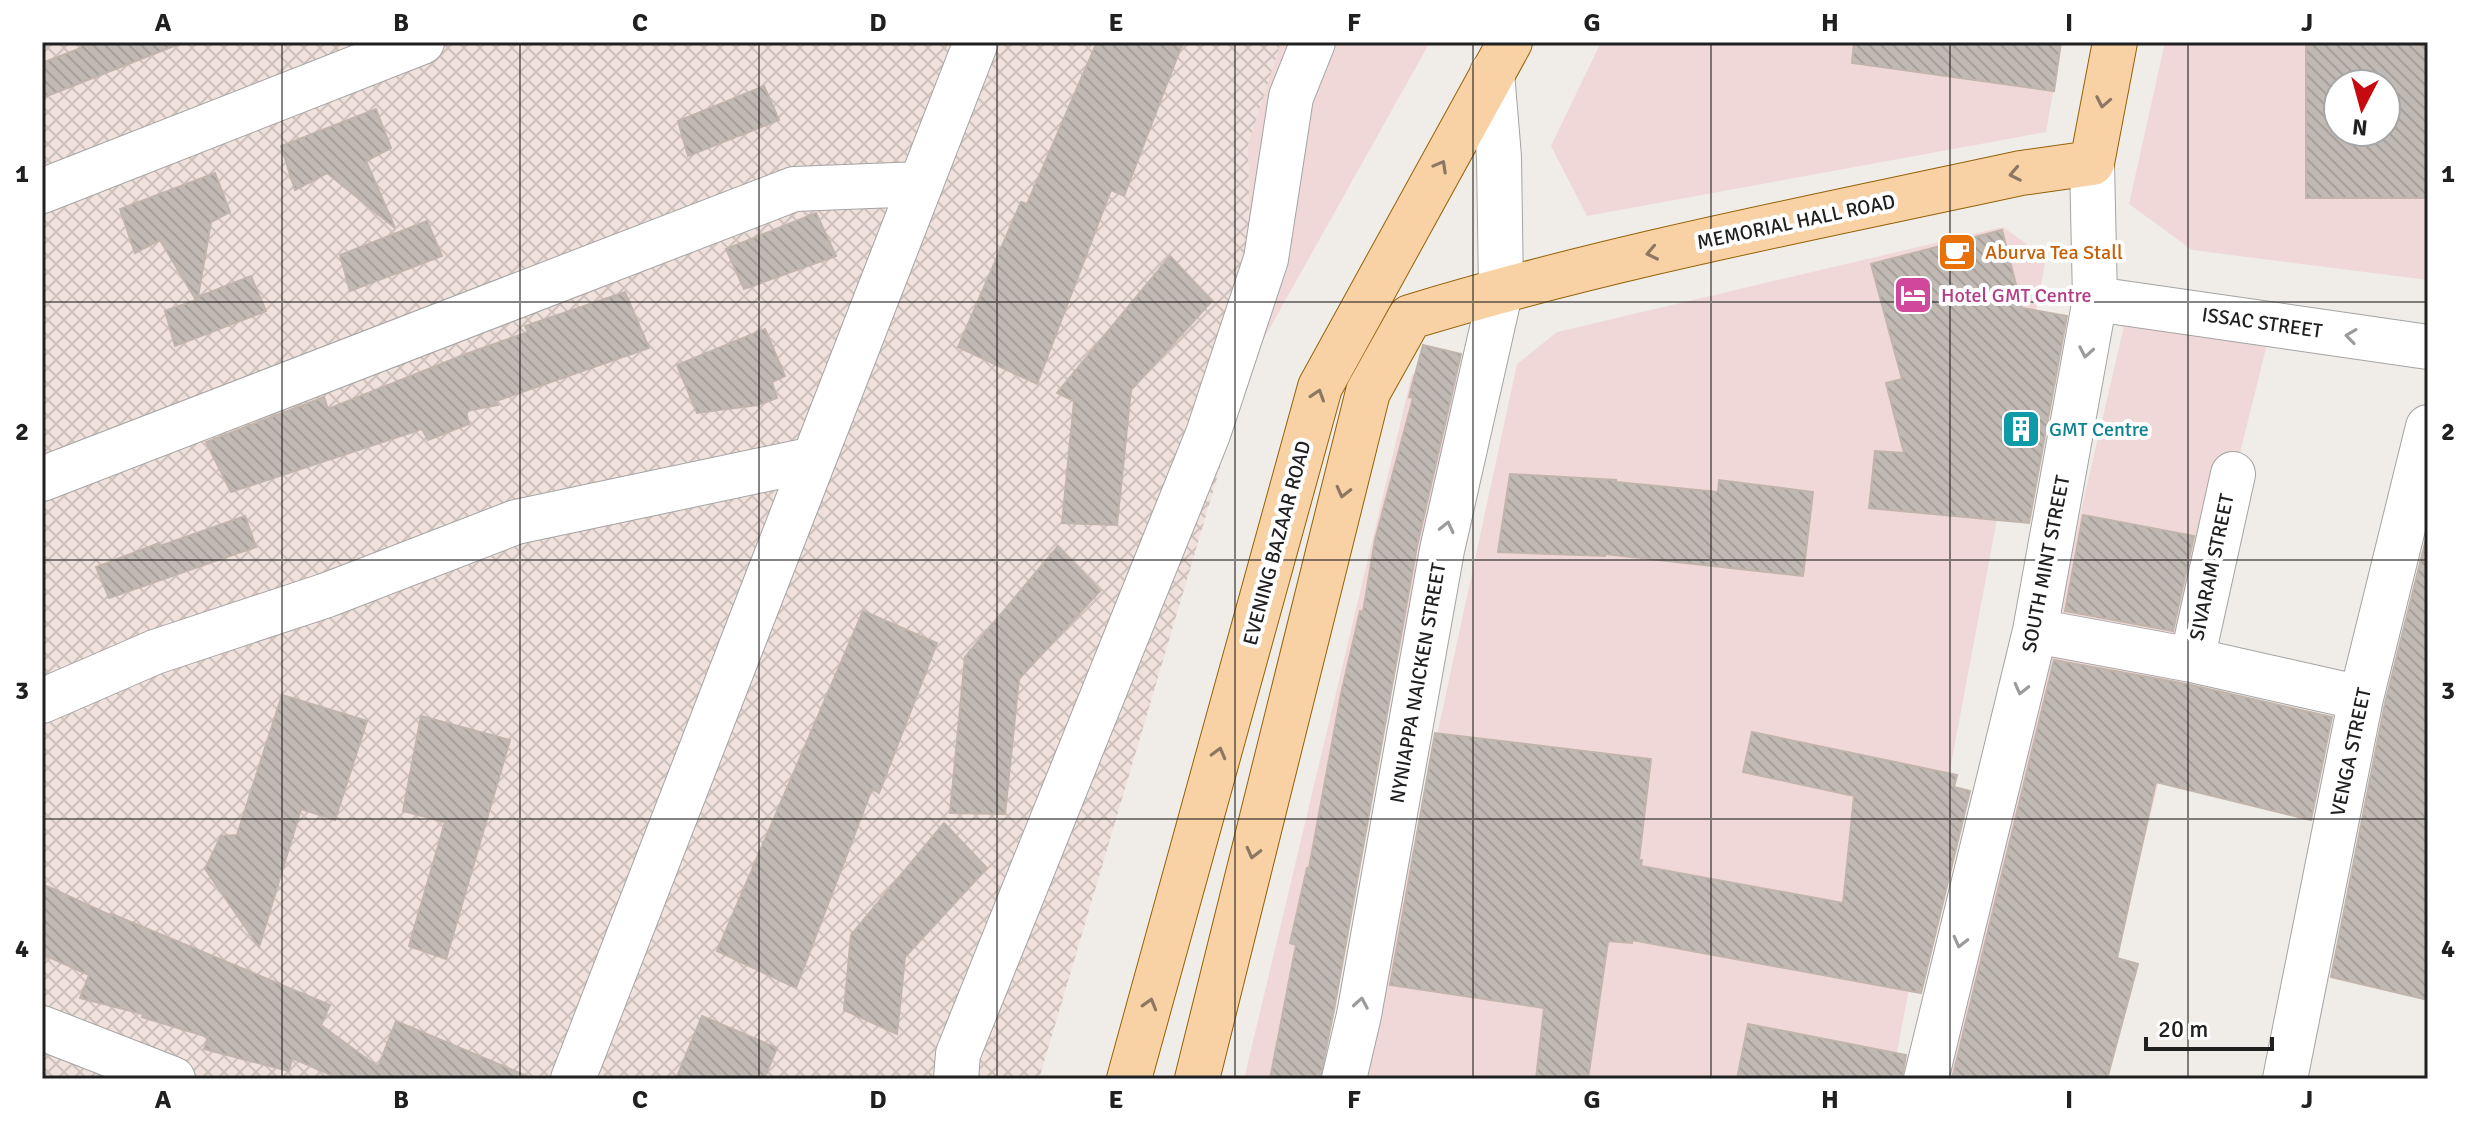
<svg xmlns="http://www.w3.org/2000/svg" width="2470" height="1121" viewBox="0 0 2470 1121" font-family="Signika,sans-serif">
<style>
.commercial{fill:#f0d8d8;fill-rule:evenodd}
.military{fill:url(#military-cross-hatch)}
.building{fill:url(#building-back-hatch);stroke:#c1b4aa;stroke-width:2;fill-rule:evenodd}
.lines{fill:none;stroke-linecap:round;stroke-linejoin:round}
.minor-casing{stroke:#a4a4a4;stroke-width:46}
.major-casing{stroke:#956208;stroke-width:46}
.minor{stroke:#fff;stroke-width:44}
.major{stroke:#f8d1a5;stroke-width:44}
.oneway{stroke:#8c7862}
.oneway2{stroke:#9b9b9b}
.grid{fill:none;stroke:#202020;stroke-width:2;stroke-opacity:0.55}
.labels{text-anchor:middle;dominant-baseline:central;stroke-width:8;stroke-linejoin:round;paint-order:stroke}
.street-label{font-size:20px;fill:#202020;stroke:#fff}
.food-label{font-size:20px;fill:#c56008;stroke:#fff;text-anchor:start}
.hotel-label{font-size:20px;fill:#b23c85;stroke:#fff;text-anchor:start}
.culture-label{font-size:20px;fill:#0d838f;stroke:#fff;text-anchor:start}
.neatline{fill:none;stroke:#202020;stroke-width:3}
.grid-label{font-size:26px;text-anchor:middle;font-weight:bold;fill:#202020}
</style>
<defs>
<pattern id="military-cross-hatch" width="8" height="8" patternUnits="userSpaceOnUse" patternTransform="scale(2)"><rect width="8" height="8" fill="#f1e1dc"/><path d="M0 0l8 8M0 8l8-8" fill="none" stroke="#cec1bc"/></pattern>
<pattern id="building-back-hatch" width="6" height="6" patternUnits="userSpaceOnUse" patternTransform="scale(2)"><rect width="6" height="6" fill="#c1b9b4"/><path d="M-1 5l2 2M0 0l6 6M5-1l2 2" fill="none" stroke="#a69f9a"/></pattern>
</defs>
<rect width="100%" height="100%" fill="#f0ede8"/>
<path class="commercial" d="M1281,42H1430L1252,360L1248,145Z
M1601,42H2062L2046,132L1587,216L1551,146Z
M2165,42H2428V280L2192,250L2129,204ZM2338,84H2386V132H2338Z
M2003,227L2046,258L1892,1079H1363L1517,364L1557,332Z
M2133,287L2276,308L2085,1079H1949Z
M1412,374L1460,381L1305,1079H1244Z"/>
<path class="military" d="M42,42H1281L1248,145L1252,360L1039,1079H42Z"/>
<path class="building" d="M82,42H179V44L42,98V63L81,48Z
M1097,42H1183L1124,196L1111,190L1037,384L958,347L1021,202L1027,204Z
M1854,42H2061L2054,91L1852,63Z
M2306,42H2428V198H2306ZM2338,84H2386V132H2338Z
M764,86L779,120L688,156L678,121Z
M376,109L391,148L366,161L395,228L327,173L295,190L281,146Z
M215,173L230,212L211,222L198,297L251,276L266,311L175,346L165,311L196,300L160,240L135,253L120,209Z
M816,213L836,256L744,289L726,249Z
M427,221L442,256L350,291L340,255Z
M2002,230L2022,308L2067,316L2029,523L1869,508L1875,451L1904,453L1886,383L1902,379L1871,264Z
M1170,256L1212,301L1131,390L1117,525L1062,523L1074,401L1057,393Z
M625,292L649,348L496,401L498,405L466,411L469,424L428,440L422,429L231,492L206,442L324,397L328,409L466,354L528,332L525,326Z
M765,329L785,376L772,382L777,398L758,405L697,413L677,365Z
M1423,345L1461,354L1417,546L1334,1010L1320,1079H1270L1296,945L1290,943L1307,868H1309L1341,694L1360,611L1363,612L1375,540L1413,398L1409,397Z
M1510,474L1616,480V482L1718,492L1719,480L1813,492L1803,576L1605,554V556L1498,552Z
M2083,515L2194,536L2173,631L2065,611Z
M245,516L256,547L109,598L96,567L159,543L160,546Z
M2428,531V1000L2331,977L2385,703Z
M1058,546L1100,591L1019,679L1005,814L950,813L965,657Z
M863,611L937,643L879,793L872,789L796,988L717,951Z
M2054,660L2187,684L2332,717L2311,820L2156,782L2117,958L2138,964L2107,1079H1952Z
M282,695L367,721L335,820L301,809L259,947L205,869L221,836L237,835Z
M421,716L510,740L446,959L409,946L445,822L403,811Z
M1752,732L1957,775L1954,787L1970,791L1921,993L1632,940V943L1608,941L1588,1079H1536L1544,1008L1390,985L1435,733L1651,759L1639,860H1642L1641,866L1843,903L1854,796L1743,772Z
M944,823L987,868L905,957L897,1034L844,1010L851,935Z
M42,884L112,916V914L330,1005L321,1025L378,1067L396,1021L534,1079H340L292,1058L289,1071L204,1049L208,1037L142,1017L143,1014L80,998L89,975L42,954Z
M702,1016L777,1048L764,1079H676Z
M1748,1024L1906,1055L1902,1079H1737Z"/>
<g class="lines">
<defs>
<path id="minor" d="M42,191L422,42
M2095,299L2428,347
M42,479L794,189L921,184
M2035,631L2192,660L2361,698
M2192,660L2233,474
M42,701L155,652L327,595L516,522L814,459
M42,1028L173,1079
M573,1079L976,42
M956,1079L958,1054L1208,434L1266,259L1291,97L1313,42
M1344,1079L1359,1015L1442,550L1501,289L1499,157L1492,73
M1926,1079L2035,631L2095,299L2092,163
M2285,1079L2361,698L2428,427"/>
<path id="major" d="M1129,1079L1320,387L1510,42
M1197,1079L1368,392L1410,317C1610,256 1817,217 2021,173L2092,163L2115,42"/>
</defs>
<use href="#minor" class="minor-casing"/>
<use href="#major" class="major-casing"/>
<use href="#minor" class="minor"/>
<use href="#major" class="major"/>
</g>
<defs><path id="oneway-chevron" d="M-2-3.5L2.5 0L-2 3.5" fill="none" stroke-width="1.6" stroke-linecap="round" stroke-linejoin="round" transform="scale(2)"/></defs>
<g class="oneway">
<use href="#oneway-chevron" transform="translate(2103 102) rotate(101)"/>
<use href="#oneway-chevron" transform="translate(1441 166) rotate(-61)"/>
<use href="#oneway-chevron" transform="translate(2015 174) rotate(169)"/>
<use href="#oneway-chevron" transform="translate(1652 253) rotate(168)"/>
<use href="#oneway-chevron" transform="translate(1318 395) rotate(-72)"/>
<use href="#oneway-chevron" transform="translate(1343 492) rotate(104)"/>
<use href="#oneway-chevron" transform="translate(1219 753) rotate(-75)"/>
<use href="#oneway-chevron" transform="translate(1253 853) rotate(104)"/>
<use href="#oneway-chevron" transform="translate(1150 1004) rotate(-74)"/>
</g>
<g class="oneway2">
<use href="#oneway-chevron" transform="translate(2351 336) rotate(-172)"/>
<use href="#oneway-chevron" transform="translate(2086 352) rotate(100)"/>
<use href="#oneway-chevron" transform="translate(1447 527) rotate(-77)"/>
<use href="#oneway-chevron" transform="translate(2021 689) rotate(104)"/>
<use href="#oneway-chevron" transform="translate(1960 942) rotate(104)"/>
<use href="#oneway-chevron" transform="translate(1361 1003) rotate(-80)"/>
</g>
<path class="grid" d="M282,42V1079M520,42V1079M759,42V1079M997,42V1079M1235,42V1079M1473,42V1079M1711,42V1079M1950,42V1079M2188,42V1079M42,302H2428M42,560H2428M42,819H2428"/>
<defs>
<symbol id="cafe-square" viewBox="-11 -11 22 22"><rect x="-9" y="-9" width="18" height="18" rx="4" fill="#e8710a" stroke="#fff"/><path d="M-5.5-4.5H6V0H3Q3 3.5 0 3.5H-2.5Q-5.5 3.5-5.5 0ZM3-3.2v2h1.7v-2ZM-6 4.5H4V6H-6Z" fill="#fff"/></symbol>
<symbol id="hotel-square" viewBox="-11 -11 22 22"><rect x="-9" y="-9" width="18" height="18" rx="4" fill="#d1479c" stroke="#fff"/><path d="M-6-4.5h1.5V1H6V5H4.5V3h-9V5H-6ZM-4 0a1.8 1.8 0 1 1 3.6 0ZM.5 0V-2.5h3Q6-2.5 6 0Z" fill="#fff"/></symbol>
<symbol id="building-square" viewBox="-11 -11 22 22"><rect x="-9" y="-9" width="18" height="18" rx="4" fill="#0f9aa8" stroke="#fff"/><path d="M-4-6H4V6H1V3H-1V6H-4ZM-2.5-4.3h1.7v1.8h-1.7ZM.8-4.3h1.7v1.8H.8ZM-2.5-1h1.7V.8h-1.7ZM.8-1h1.7V.8H.8Z" fill="#fff"/></symbol>
</defs>
<g fill-rule="evenodd">
<use href="#cafe-square" x="1935" y="230" width="44" height="44"/>
<use href="#hotel-square" x="1891" y="273" width="44" height="44"/>
<use href="#building-square" x="1999" y="407" width="44" height="44"/>
</g>
<g class="labels">
<g class="street-label">
<text transform="translate(1796 222) rotate(-12)">MEMORIAL HALL ROAD</text>
<text transform="translate(2262 323) rotate(8)">ISSAC STREET</text>
<text transform="translate(1277 543) rotate(-75)">EVENING BAZAAR ROAD</text>
<text transform="translate(2046 564) rotate(-79)">SOUTH MINT STREET</text>
<text transform="translate(2212 567) rotate(-78)">SIVARAM STREET</text>
<text transform="translate(1418 683) rotate(-80)">NYNIAPPA NAICKEN STREET</text>
<text transform="translate(2351 752) rotate(-78)">VENGA STREET</text>
</g>
<g class="food-label">
<text x="1985" y="252">Aburva Tea Stall</text>
</g>
<g class="hotel-label">
<text x="1941" y="295">Hotel GMT Centre</text>
</g>
<g class="culture-label">
<text x="2049" y="429">GMT Centre</text>
</g>
</g>
<rect width="2470" height="1121" fill="none" stroke="#ffffff" stroke-width="88"/>
<g transform="translate(2362 108) rotate(186)"><circle r="38" fill="#ffffff" stroke="#a6a6a6" stroke-width="2"/>
<path d="M0-6L14 30L0 20L-14 30Z" fill="#c70a10"/>
<text y="-12" font-size="22" font-weight="bold" text-anchor="middle" fill="#202020">N</text>
</g>
<path d="M2146 1037v12h126v-12" fill="none" stroke="#202020" stroke-width="4"/>
<text x="2158" y="1037" font-size="24" fill="#202020" stroke="#ffffff" stroke-width="6" paint-order="stroke">20 m</text>
<rect x="44" y="44" width="2382" height="1033" class="neatline"/>
<g class="grid-label">
<text x="163" y="31">A</text>
<text x="401" y="31">B</text>
<text x="640" y="31">C</text>
<text x="878" y="31">D</text>
<text x="1116" y="31">E</text>
<text x="1354" y="31">F</text>
<text x="1592" y="31">G</text>
<text x="1830" y="31">H</text>
<text x="2069" y="31">I</text>
<text x="2307" y="31">J</text>
<text x="22" y="182">1</text>
<text x="2448" y="182">1</text>
<text x="22" y="440">2</text>
<text x="2448" y="440">2</text>
<text x="22" y="699">3</text>
<text x="2448" y="699">3</text>
<text x="22" y="957">4</text>
<text x="2448" y="957">4</text>
<text x="163" y="1108">A</text>
<text x="401" y="1108">B</text>
<text x="640" y="1108">C</text>
<text x="878" y="1108">D</text>
<text x="1116" y="1108">E</text>
<text x="1354" y="1108">F</text>
<text x="1592" y="1108">G</text>
<text x="1830" y="1108">H</text>
<text x="2069" y="1108">I</text>
<text x="2307" y="1108">J</text>
</g>
</svg>
